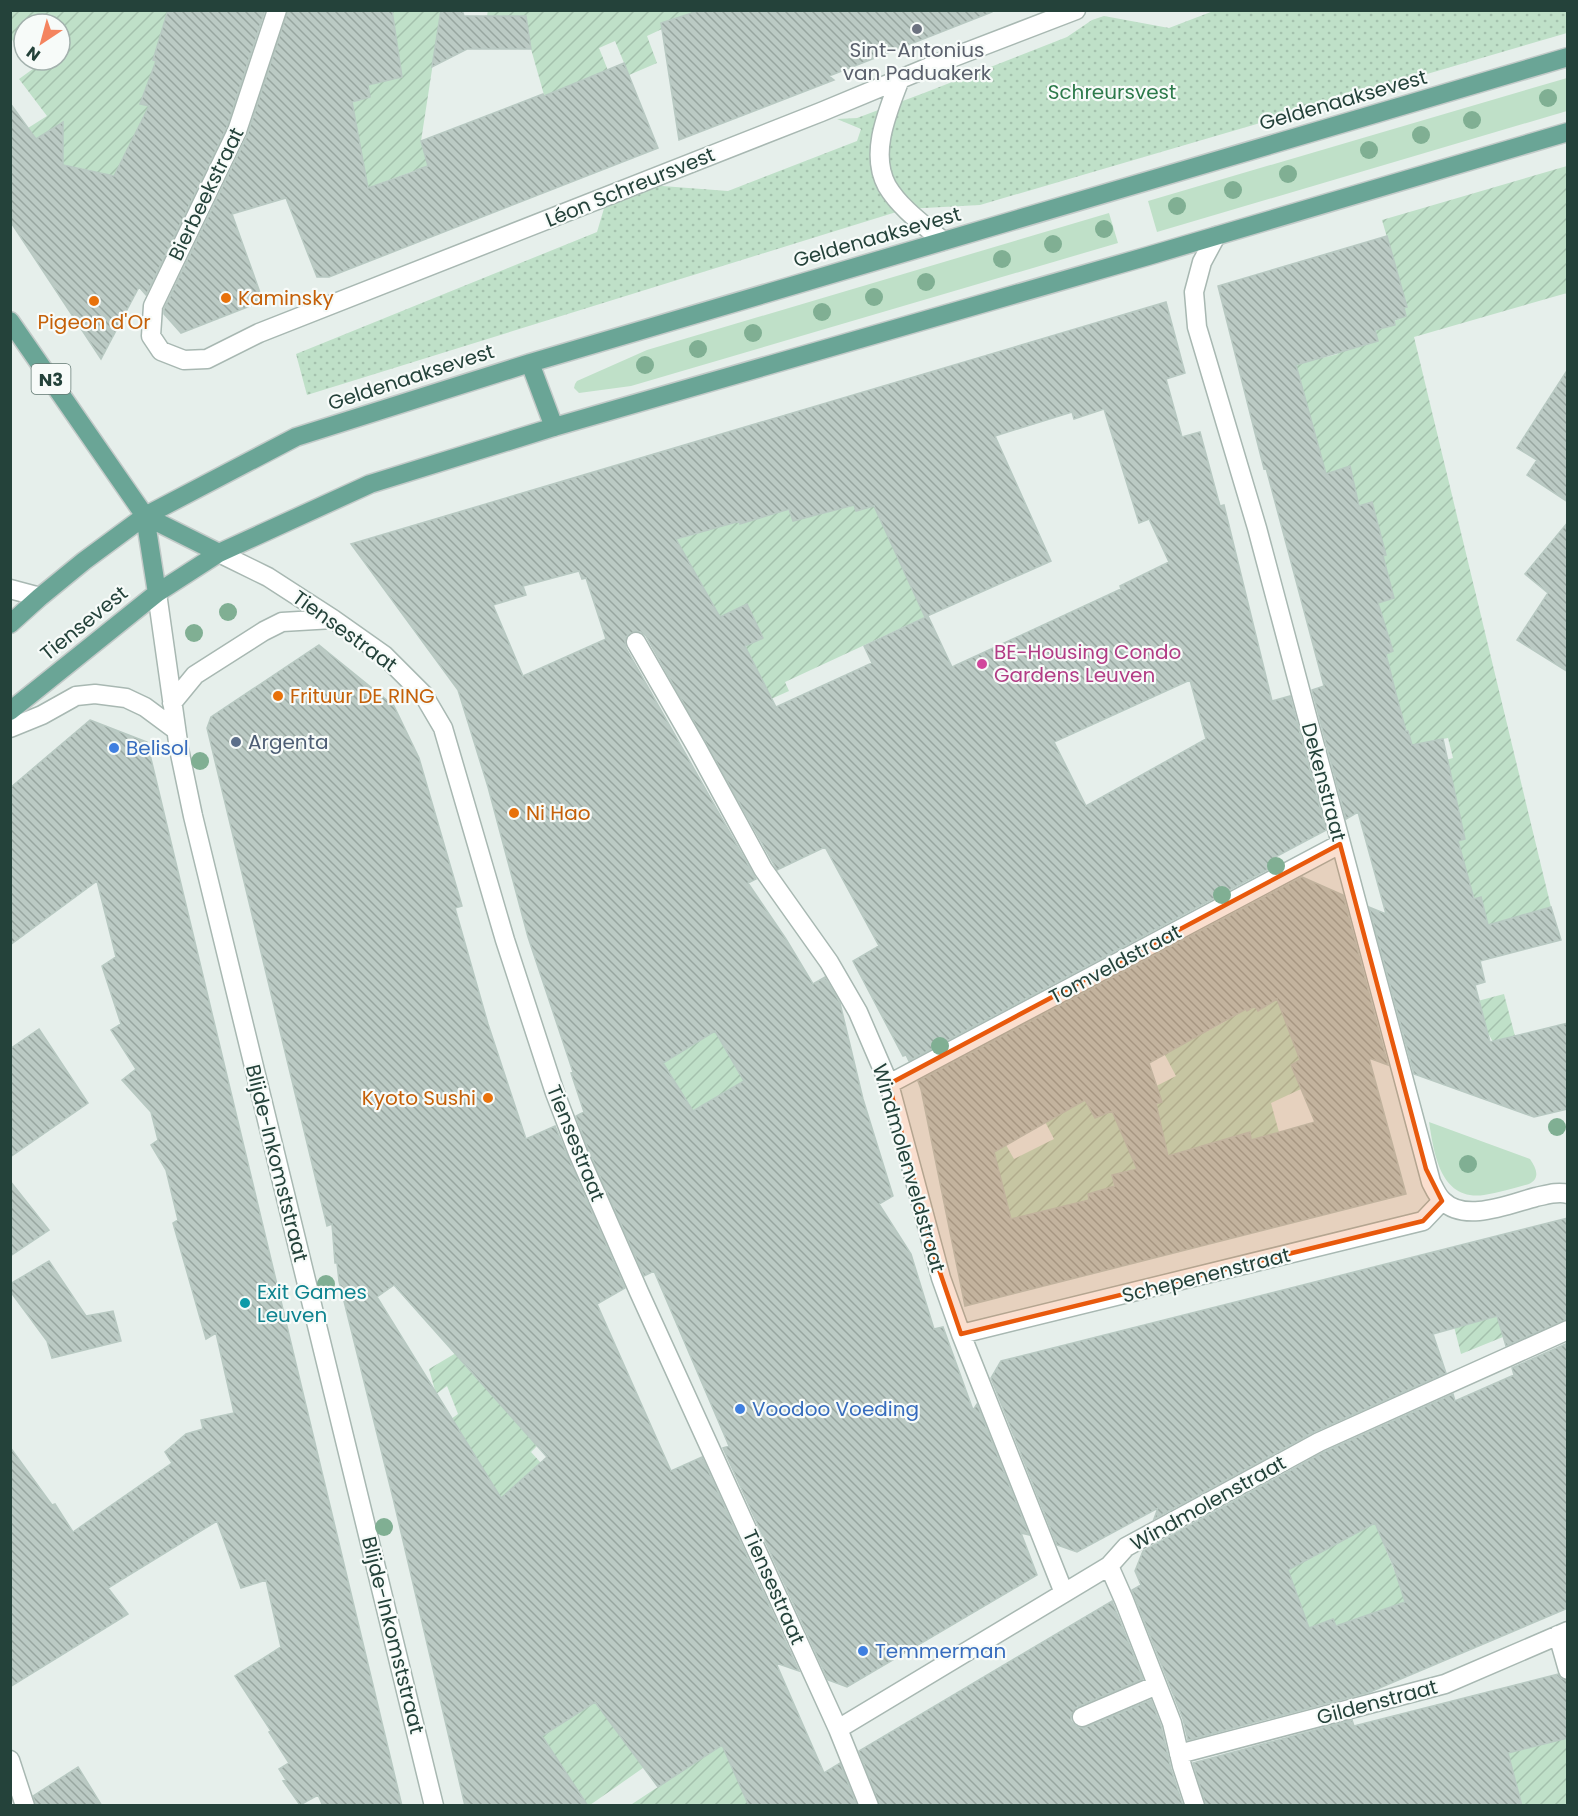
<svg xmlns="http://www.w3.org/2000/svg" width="1578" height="1816" viewBox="0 0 1578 1816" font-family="Poppins,sans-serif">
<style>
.grass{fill:#bfe0c8}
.park{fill:url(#park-dots)}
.garden{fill:url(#garden-furrows)}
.building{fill:url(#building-back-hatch);stroke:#b8c9c2;stroke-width:1.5;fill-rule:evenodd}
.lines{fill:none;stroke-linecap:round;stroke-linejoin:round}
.minor-casing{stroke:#a8b8b2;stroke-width:21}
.major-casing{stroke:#c2cac8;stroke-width:21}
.minor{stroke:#fff;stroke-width:18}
.major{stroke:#6aa596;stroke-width:18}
.tree{fill:#80af93}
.marked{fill:#e8590c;fill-opacity:0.2;stroke:#e8590c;stroke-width:4.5;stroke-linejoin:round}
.worship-dot{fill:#6b7280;stroke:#f7fbf9;stroke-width:2}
.food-dot{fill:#e8710a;stroke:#f7fbf9;stroke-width:2}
.hotel-dot{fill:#d1479c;stroke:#f7fbf9;stroke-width:2}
.service-dot{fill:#5c6f8a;stroke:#f7fbf9;stroke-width:2}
.shop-dot{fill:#3f7fe0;stroke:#f7fbf9;stroke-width:2}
.culture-dot{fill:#0f9aa8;stroke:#f7fbf9;stroke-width:2}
.labels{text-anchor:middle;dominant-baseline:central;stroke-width:4.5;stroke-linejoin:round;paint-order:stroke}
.shield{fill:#f7fbf9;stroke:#637a73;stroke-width:1.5}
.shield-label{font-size:18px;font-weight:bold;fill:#24423a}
.worship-label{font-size:20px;fill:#5b616d;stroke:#f7fbf9}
.park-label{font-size:20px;fill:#2d7a4b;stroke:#f7fbf9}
.street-label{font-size:20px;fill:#24423a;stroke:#f7fbf9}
.food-label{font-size:20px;fill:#c56008;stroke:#f7fbf9;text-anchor:start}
.hotel-label{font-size:20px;fill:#b23c85;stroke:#f7fbf9;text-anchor:start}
.service-label{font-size:20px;fill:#4e5e75;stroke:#f7fbf9;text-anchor:start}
.shop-label{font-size:20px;fill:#366cbe;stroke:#f7fbf9;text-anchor:start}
.culture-label{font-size:20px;fill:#0d838f;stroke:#f7fbf9;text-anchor:start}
</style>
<defs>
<pattern id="park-dots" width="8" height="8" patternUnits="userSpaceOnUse" patternTransform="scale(1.5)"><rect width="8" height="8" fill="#bfe0c8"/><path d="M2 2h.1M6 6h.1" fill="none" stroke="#a4c1ad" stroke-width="1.8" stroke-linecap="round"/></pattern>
<pattern id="garden-furrows" width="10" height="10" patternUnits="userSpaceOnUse" patternTransform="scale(1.5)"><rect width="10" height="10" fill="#bfe0c8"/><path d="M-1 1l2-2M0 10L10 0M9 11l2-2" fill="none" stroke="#a4c1ad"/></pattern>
<pattern id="building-back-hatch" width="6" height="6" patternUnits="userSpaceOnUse" patternTransform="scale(1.5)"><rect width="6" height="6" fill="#bbcac4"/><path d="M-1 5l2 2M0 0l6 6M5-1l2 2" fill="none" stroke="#98a6a0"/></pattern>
</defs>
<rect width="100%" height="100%" fill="#e6efeb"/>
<path class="grass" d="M1567,78V111L1157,232L1148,201Z
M1109,213L1118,243L631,386L579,393L574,388L575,384L577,381L647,350Z
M1429,1122L1530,1159C1536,1168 1541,1178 1529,1184C1514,1188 1499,1193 1484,1195C1440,1201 1434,1153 1429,1122Z"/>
<path class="park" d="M1216,10L1567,11V33L980,205L906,209L307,395L296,354L597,232L608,195L636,184L728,191L857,141L861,129L837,119L857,118L924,93L1067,37L1092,20L1104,16L1169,28Z"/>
<path class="garden" d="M488,10L711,11L661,23L662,29L647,36L657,63L629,75L615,41L599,48L609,73L546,102L531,49L526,16H487Z
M10,11H168L174,69L150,106L105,193L84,183V169L63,165V122L35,140L28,128L47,116L19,79L37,66L34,60H60V24H24V45L18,49L11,38Z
M392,11H441L421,141L428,166L367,188L351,103L370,97L367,85L378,82Z
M1567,166V293L1414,337L1551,907L1488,925L1481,897L1474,899L1418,851L1465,838L1457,802L1439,762L1453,758L1448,738L1412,745L1380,657L1393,651L1390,640H1384L1376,615V558L1386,555L1372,502L1347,509L1326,474L1306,403L1252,415L1244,388L1271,379L1319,347L1322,358L1338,354L1327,313L1353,341L1355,348L1378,341L1375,330L1405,316L1404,308L1407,307L1382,220Z
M849,488L856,511L874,506L925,617L785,682L789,691L771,699L737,650L763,638L747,604L720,617L700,581L671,541L699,533L735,503L741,524Z
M736,983L734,1062L744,1081L682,1117L685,1099L681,1092L668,1100L641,1016Z
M1504,994L1521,1059L1504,1062L1488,1033L1470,1043V1003Z
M1284,997L1305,1058L1291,1065L1301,1089L1271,1103L1280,1136L1276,1133L1251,1140L1249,1132L1222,1140L1171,1168L1167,1149L1155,1153L1139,1168L1112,1175L1115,1189L1088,1194L1091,1206L1067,1213L1064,1206L1040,1212L1013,1229L968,1124L1006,1145L1014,1159L1054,1139L1042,1116L1096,1072L1115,1107L1176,1076L1158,1042L1200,1021L1206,1032L1226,1021L1224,1017L1246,1008L1247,1011L1255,1006L1258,1011L1269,1004L1267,1000Z
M1490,1289L1503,1337L1461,1354L1452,1319Z
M461,1350L537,1446L531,1452L541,1463L477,1529L437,1429L458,1414L447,1386L436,1394L429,1369Z
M1371,1513L1404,1594L1406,1605L1377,1612L1336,1626L1333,1619L1309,1628L1284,1560L1314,1556L1337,1543L1332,1531Z
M595,1702L653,1761L590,1805H561L538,1738Z
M1567,1738V1805H1522L1508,1753Z
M722,1745L749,1806H629Z"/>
<path class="building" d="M168,10H265L227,127L146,295L139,287L101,359L10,221V103L36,139L63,122V165L114,176L149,106L140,104L156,61L153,60Z
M288,10H392L402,77L368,85L370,97L352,102L368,188L416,171V172V170L428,166L421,141L543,94L544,96L624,63L658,148L329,277H317L286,198L232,214L263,301L181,333L164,314V309L247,136Z
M441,10H462L464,16H526L531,49H467L432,67Z
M701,10H992V12L829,76L834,80L679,140L661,23Z
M1387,236L1407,307L1404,308L1406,316L1394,320L1395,325L1375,330L1378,341L1296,365L1326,474L1350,466L1359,506L1372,502L1386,555L1383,556L1394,598L1378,603L1393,651L1386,654L1396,694L1406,731H1408L1412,745L1443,739L1465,839L1458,841L1474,899L1481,897L1488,925L1551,907L1561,940L1480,961L1485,982L1475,985L1490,1042L1568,1023V1109L1534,1117L1414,1074L1369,907L1386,914L1358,812L1346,819L1312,690L1324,686L1266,468L1264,469L1218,286Z
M1166,302L1185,373L1166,379L1182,437L1200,432L1220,506L1224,505L1272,701L1290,696L1326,830L1268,861L1276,865L909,1061L906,1055L903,1056L853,961L879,946L825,847L777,870L646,636L641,632L635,631L627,636L625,641L626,648L756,879L748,883L786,939L813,984L825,977L840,1003L863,1099L893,1196L879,1204L911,1254L934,1329L943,1327L973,1410L977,1404L1029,1535L1021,1533L1037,1575L847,1687L828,1680L723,1448L729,1446L654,1271L644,1276L588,1149L576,1116L584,1112L571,1073L573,1072L528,937L488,787L458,690L351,544ZM1104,409L1139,523L1149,519L1169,562L1120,586L1121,589L952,667L928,616L864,646L872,663L776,707L745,646L763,638L747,604L720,617L676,539L740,521V524L789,509L793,521L854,505L856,511L874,506L925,617L1051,561L995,436L1072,412L1074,419ZM579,571L582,579L586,578L606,639L523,676L493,605L526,595L523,586ZM1190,680L1206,739L1086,806L1054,742ZM715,1031L744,1081L693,1111L663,1063Z
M1568,369V502L1527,475L1537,460L1517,448Z
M1568,522V672L1517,640L1548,593L1525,574Z
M319,645L394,706L419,758L462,906L455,908L488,1024L526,1139L555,1126L568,1157L625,1288L597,1304L671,1471L702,1457L799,1671L776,1663L824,1773L840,1763L857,1806H749L722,1745L658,1787L595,1702L542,1736L588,1806H465L393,1498L339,1281L337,1263H335L332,1224L327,1226L207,728L211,717ZM394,1285L547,1457L501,1498L377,1297Z
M90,720L147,742L402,1806H323L318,1795L300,1805L283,1781L286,1780L279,1769L289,1763L269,1732L271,1731L235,1676L281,1647L266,1580L241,1588L217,1521L108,1588L128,1614L10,1687V1447L52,1505L55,1504L73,1532L172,1463L165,1452L186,1434L203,1429L201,1420L234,1413L216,1333L206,1339L173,1223L178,1220L166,1170L151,1145L158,1140L151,1112L122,1080L136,1069L111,1030L121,1024L102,966L116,957L97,881L10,945V788Z
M1302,877L1343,895L1388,1065L1369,1058L1406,1194L965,1306L921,1089L918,1081ZM1277,999L1300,1060L1291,1065L1315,1122L1251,1140L1250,1132L1168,1156L1156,1104L1162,1102L1149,1063L1246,1009L1247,1011L1255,1006L1258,1011ZM1085,1100L1095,1118L1112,1111L1137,1169L1112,1175L1115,1186L1088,1194L1089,1200L1011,1219L994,1152Z
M39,1029L88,1103L10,1157V1049Z
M10,1181L49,1230L10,1256Z
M1568,1218V1319L1506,1346L1497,1316L1433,1334L1446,1373L1314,1432L1154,1519L1158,1508L1077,1552L1057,1545L991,1378L1001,1361Z
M49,1261L86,1316L113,1311L121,1341L52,1358L47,1341L10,1291V1284Z
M1568,1343V1608L1370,1692L1188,1740L1183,1719L1132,1590L1141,1585L1135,1571L1143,1551L1324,1452L1453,1394L1455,1401L1514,1375L1512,1368ZM1375,1523L1394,1567L1405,1602L1336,1626L1333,1619L1309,1628L1288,1570Z
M1112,1601L1143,1679L1077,1707L1071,1715V1721L1076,1726L1081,1728L1086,1727L1151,1700L1161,1726L1171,1769L1183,1806H880L859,1751Z
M1558,1674L1561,1678L1568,1681V1738L1508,1753L1522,1806H1206L1193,1763L1352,1720L1354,1726Z
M78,1767L102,1806H36L33,1796Z"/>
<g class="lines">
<defs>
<path id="minor" d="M277,10L237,131L153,306L151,336L161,351L184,360L207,359L259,333L821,112L946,60L1076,10
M900,79C888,111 869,153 887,186C900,208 924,225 943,241
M1216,236L1202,262L1194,292L1197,327L1257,528L1431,1182C1434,1188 1438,1197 1443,1201C1465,1223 1509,1204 1536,1197C1546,1195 1557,1191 1568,1194
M219,553L268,577L333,619L384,655L423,694L443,728L505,940L555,1093L578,1153L639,1292L838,1729L869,1806
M10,589L40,597
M157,593L179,749L193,816L434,1806
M636,642L697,748L763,869L829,962L858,1012L889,1084L941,1278L961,1334L1064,1593
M172,703L195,675L264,631L282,622L333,619
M10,728L42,715L76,696L95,694L126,698L145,707L176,730
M889,1084L1340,844
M961,1334L1423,1221L1442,1201
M1109,1566L1124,1600L1172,1723L1182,1766L1195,1806
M1558,1635L1568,1670
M1082,1717L1157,1685
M838,1729L1109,1566L1126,1547L1319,1442L1568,1330
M1179,1754L1445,1684L1568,1631
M10,1760L25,1806"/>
<path id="major" d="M10,321L145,516L157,593
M530,363L554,427
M145,516L219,553
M10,624L40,597L84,561L145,516L296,437L530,363L1568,57
M10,711L157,593L219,553L370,484L554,427L1148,256L1568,132"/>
</defs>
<use href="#minor" class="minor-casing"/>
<use href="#major" class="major-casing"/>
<use href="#minor" class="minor"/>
<use href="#major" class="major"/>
</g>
<g class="tree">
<circle cx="1548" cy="98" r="9"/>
<circle cx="1472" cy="120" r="9"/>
<circle cx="1421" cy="135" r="9"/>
<circle cx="1369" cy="150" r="9"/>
<circle cx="1288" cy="174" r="9"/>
<circle cx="1233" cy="190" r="9"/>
<circle cx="1177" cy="206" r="9"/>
<circle cx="1104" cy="229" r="9"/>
<circle cx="1053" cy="244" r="9"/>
<circle cx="1002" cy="259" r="9"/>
<circle cx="926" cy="282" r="9"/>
<circle cx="874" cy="297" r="9"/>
<circle cx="822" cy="312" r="9"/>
<circle cx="753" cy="333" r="9"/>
<circle cx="698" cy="349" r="9"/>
<circle cx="645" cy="365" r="9"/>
<circle cx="228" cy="612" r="9"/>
<circle cx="194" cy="633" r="9"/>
<circle cx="200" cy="761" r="9"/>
<circle cx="1276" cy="866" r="9"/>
<circle cx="1222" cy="895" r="9"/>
<circle cx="940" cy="1046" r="9"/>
<circle cx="1557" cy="1127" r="9"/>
<circle cx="1468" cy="1164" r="9"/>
<circle cx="326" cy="1284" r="9"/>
<circle cx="384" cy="1527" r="9"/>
</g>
<path class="marked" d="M1340,844L1426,1169L1442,1201L1423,1221L961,1334L930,1243L889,1084Z"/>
<circle class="worship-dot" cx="917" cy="29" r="6"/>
<g class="food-dot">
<circle cx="226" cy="298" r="6"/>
<circle cx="94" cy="301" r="6"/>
<circle cx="278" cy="696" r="6"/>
<circle cx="514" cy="813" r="6"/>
<circle cx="488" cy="1098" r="6"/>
</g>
<circle class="hotel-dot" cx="982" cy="664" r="6"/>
<circle class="service-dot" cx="236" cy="742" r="6"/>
<g class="shop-dot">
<circle cx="114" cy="748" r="6"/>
<circle cx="740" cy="1409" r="6"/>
<circle cx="863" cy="1651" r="6"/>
</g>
<circle class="culture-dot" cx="245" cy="1303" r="6"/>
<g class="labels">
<rect class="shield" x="31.5" y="364" width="39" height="30" rx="4.5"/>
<g class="shield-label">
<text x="51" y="379">N3</text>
</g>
<g class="worship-label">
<text x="917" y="50">Sint-Antonius<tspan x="917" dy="23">van Paduakerk</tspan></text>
</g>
<g class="park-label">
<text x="1112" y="92">Schreursvest</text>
</g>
<g class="street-label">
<text transform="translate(1343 100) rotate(-16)">Geldenaaksevest</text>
<text transform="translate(630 187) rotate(-22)">Léon Schreursvest</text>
<text transform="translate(206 194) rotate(-64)">Bierbeekstraat</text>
<text transform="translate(877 237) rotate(-16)">Geldenaaksevest</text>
<text transform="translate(411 377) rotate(-18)">Geldenaaksevest</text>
<text transform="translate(84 623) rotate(-39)">Tiensevest</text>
<text transform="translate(345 631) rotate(36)">Tiensestraat</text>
<text transform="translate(1324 782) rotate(75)">Dekenstraat</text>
<text transform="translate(1115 964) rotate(-28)">Tomveldstraat</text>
<text transform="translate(576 1143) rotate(68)">Tiensestraat</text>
<text transform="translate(277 1163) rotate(76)">Blijde-Inkomststraat</text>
<text transform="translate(909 1168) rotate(74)">Windmolenveldstraat</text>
<text transform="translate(1206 1275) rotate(-14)">Schepenenstraat</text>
<text transform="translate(1208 1503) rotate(-29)">Windmolenstraat</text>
<text transform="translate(774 1587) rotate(66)">Tiensestraat</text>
<text transform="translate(393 1635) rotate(76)">Blijde-Inkomststraat</text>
<text transform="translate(1377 1702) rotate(-15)">Gildenstraat</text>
</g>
<g class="food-label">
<text x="238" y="298">Kaminsky</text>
<text x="94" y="322" text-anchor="middle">Pigeon d'Or</text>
<text x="290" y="696">Frituur DE RING</text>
<text x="526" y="813">Ni Hao</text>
<text x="476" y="1098" text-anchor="end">Kyoto Sushi</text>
</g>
<g class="hotel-label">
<text x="994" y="652">BE-Housing Condo<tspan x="994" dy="23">Gardens Leuven</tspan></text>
</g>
<g class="service-label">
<text x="248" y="742">Argenta</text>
</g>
<g class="shop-label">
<text x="126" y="748">Belisol</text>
<text x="752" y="1409">Voodoo Voeding</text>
<text x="875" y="1651">Temmerman</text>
</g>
<g class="culture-label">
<text x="257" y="1292">Exit Games<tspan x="257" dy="23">Leuven</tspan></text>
</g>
</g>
<rect width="1578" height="1816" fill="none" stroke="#24423a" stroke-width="24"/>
<g transform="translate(42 42) rotate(216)"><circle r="28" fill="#f7fbf9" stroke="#a3b1ad" stroke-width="1.5"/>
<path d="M0-4.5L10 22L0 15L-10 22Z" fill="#f4845f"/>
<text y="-9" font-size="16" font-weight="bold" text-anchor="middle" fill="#24423a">N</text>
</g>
</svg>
